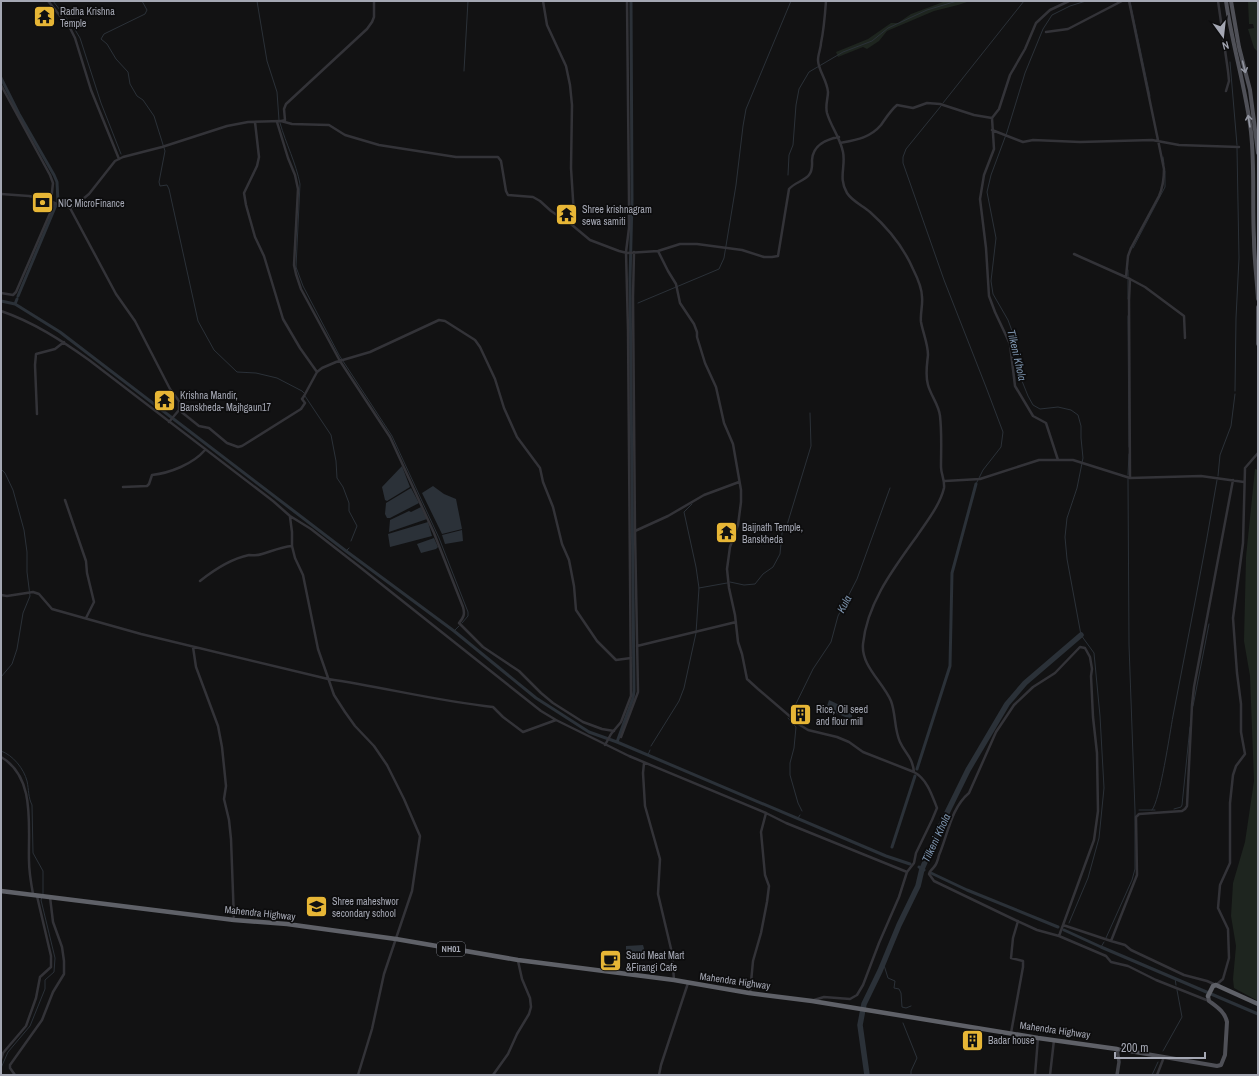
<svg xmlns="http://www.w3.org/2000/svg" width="1259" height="1076" viewBox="0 0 1259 1076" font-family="'Archivo Narrow',sans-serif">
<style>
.green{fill:#1e251f}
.water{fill:#2b3138}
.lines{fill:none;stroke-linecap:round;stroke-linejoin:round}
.stream{stroke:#2b3138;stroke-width:1}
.canal{stroke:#2b3138;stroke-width:3}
.river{stroke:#2b3138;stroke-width:5.5}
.street{stroke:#333338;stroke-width:2.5}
.secondary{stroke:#414248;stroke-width:3.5}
.primary{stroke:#4f5057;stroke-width:4}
.highway{stroke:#5f6168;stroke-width:4.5}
.oneway{stroke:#9396a1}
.labels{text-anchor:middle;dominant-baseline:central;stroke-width:3.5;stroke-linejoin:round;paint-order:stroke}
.shield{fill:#0d0d0e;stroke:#777982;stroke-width:1}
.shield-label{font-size:9px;font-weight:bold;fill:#a4a7b3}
.poi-label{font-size:10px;fill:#a4a7b3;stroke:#0d0d0e;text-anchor:start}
.street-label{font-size:10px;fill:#a4a7b3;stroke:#0d0d0e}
.water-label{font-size:11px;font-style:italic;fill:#7c93ad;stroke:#0d0d0e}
</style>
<rect width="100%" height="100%" fill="#121213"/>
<path class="green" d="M944,1H970L958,5L934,11L887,31L879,41L867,49L863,47L838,57L836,52L868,39L891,23H898L911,14L943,2Z
M1248,1H1258V52L1254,48L1248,29L1254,28L1253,24H1249Z
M1255,469L1258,470V1001L1234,988L1233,979L1236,946L1231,916L1233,883L1245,842L1254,781L1250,676L1244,641L1246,557Z"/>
<path class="water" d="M402,466L410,487L387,501L385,500L382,487Z
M433,486L444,494L456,499L462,529L442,534L422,493Z
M411,488L419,503L390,518H387L385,514L386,503Z
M421,507L427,519L389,532L390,520L409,511L411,512Z
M428,522L432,536L390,547L388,534Z
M462,530L463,541L445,544L442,535Z
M434,538L438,547L436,549L421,553L417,544Z
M829,700L852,711V720L827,709V706Z
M643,945L645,952H626V946Z"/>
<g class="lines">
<path class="stream" d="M53,1L74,28L80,38L101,103L121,154
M142,1L147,10L145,14L104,34L101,39L107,44L116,59L128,72L130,84L137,96L143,100L154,116L165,151L159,182L160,186L167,185L169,189L198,321L214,350L237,372L256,373L277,378L302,391L304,393
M257,1L267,61L277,92L279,120
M1130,1L1150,96
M1230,62L1237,145
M464,71L468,1
M943,103L1024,1
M941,106L906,149L903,157V163L944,280L986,387L1003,432L1001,447L983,470L976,484
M280,123C286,144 296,163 300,184L296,267L303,286L339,355L392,436L439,538L468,612V616L462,623
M1163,157L1164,164
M788,175L789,155L793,145L796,105L799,89L809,72L843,52L872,41L888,28L927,10L957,1
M1133,248L1165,187V171
M1128,277V270
M1128,299V280
M638,303L719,269L724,258L736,185L743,126L746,109L791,1
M1128,316L1129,447
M1235,391L1236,318L1239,258L1237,148
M305,396L331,435L336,461L337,478L343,487L349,503V511L357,526L351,541
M1,469L5,473L13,490L24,530L27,552V572L30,596L23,613L17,649L12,664L1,677
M1128,475L1129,454
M1218,476L1220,455L1231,426L1235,394
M346,551L349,548
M730,582L744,585L755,584L763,574L773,567L780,554L782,533L787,525L811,446L810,413
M699,588L727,583
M454,631L459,626
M1193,706L1209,624
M790,716L813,669L831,642L838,616L857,579L890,488
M788,718L796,727L794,748L790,763V775L798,803L802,811
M651,746L679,701L684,688L696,633L699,588L696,567L684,512L692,504
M1,751C13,755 24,769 27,781C29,790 28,797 32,805L33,853L43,871V894
M648,755L650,750
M1174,809L1181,807L1182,805L1190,727
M1139,810H1155
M1152,810C1160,801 1170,732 1173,716C1188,637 1204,559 1217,480
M798,818L800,815
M1069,923L1088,878L1099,838L1104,788L1100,716L1094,653L1081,635L1067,559L1065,537L1067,518L1077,488L1083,458L1081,438V426L1078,415L1071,410L1058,407L1040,409L1033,405L1028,396L1022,381L1015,339L1008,320L993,294L991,281L996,238L987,192L991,175L1007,132L1025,73L1043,29L1052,15L1070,6L1086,1
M1106,938L1132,880L1135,869V811L1129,645L1128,479
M1101,947L1104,942
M883,962L888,978L895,981L894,988L899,989L901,993L902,1007L906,1008L911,1006
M1175,978L1176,985
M903,1023L917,1058L911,1071V1075
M1163,1051L1182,1017L1177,990
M1,1068L8,1052L30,1026L45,989V980L54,972L55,958L41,900L42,897
M1152,1075L1158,1062"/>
<path class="canal" d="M1,78L19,114L54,175L57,182L58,202
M18,296L56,205
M1,301L15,304L60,332L346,551L454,631L536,698L589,732L617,742L886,856L910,864
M15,304L17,299
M617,742L633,698L634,691L630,279L632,200L631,1
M917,769L950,666L952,573L976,484
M892,847L915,776
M919,867L924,870
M931,873L967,890L1058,927
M1064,930L1101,947L1258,1014"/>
<path class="river" d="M867,1075L860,1025L864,1004L880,971L899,925L918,886L922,869L941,825L968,770L1007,704L1025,683L1081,635"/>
<path class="street" d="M48,1L70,28L75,38L91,90L119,159
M543,1L547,25L566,66L570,85L572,105L571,168L574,215L572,225
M1218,1L1228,71L1229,81L1226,91
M1046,32L1068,29L1122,1
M1,85L50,175L53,183L51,201C56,205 64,205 70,208L77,204L89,194L115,161L123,157L162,147L227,126L248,122L281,121L292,124L329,125L345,135L379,145L456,157H498L501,161L506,191L508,195L533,197L540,201L551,211L572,225L590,240L619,251L627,253L658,251L680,244H697L742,250L764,257H772L778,256L789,189C794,183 804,181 809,175C813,170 812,165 812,160C813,145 827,139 839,137
M992,118L999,109L1010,75L1025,49L1036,23L1050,10L1069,1
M282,121L285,120L284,109L286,104L367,29L372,22L374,17V1
M255,122L259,157L257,166L244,193L246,205L255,237L264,256L283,319L300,348L317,372
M277,122L288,158L295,175L298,189L294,265L296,274L301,289L340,361L390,437L434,533L463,607C465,614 464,617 459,623L483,647L519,671L541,693L553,703L583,722L602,729L614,731
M992,130L1023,142L1033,140L1080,142L1152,140L1179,145L1239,147
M840,143C856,140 870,138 881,125C886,118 890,111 897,105L913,108L927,103L940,104L974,115L992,118L994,149L984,175L980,199L986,248L989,296L995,312L1010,344L1015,386L1033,416L1046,423L1058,460
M1,194L29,196L51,201
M70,208L116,294L135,321L170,389L179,401V410L169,422
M658,251L668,271L676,284L680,303L694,324L697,332V337L705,363L716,387L724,423L733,444L741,490V502L738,525L730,547L727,569L729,588L735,615L738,642L742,654L747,679L758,689L800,725L808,730L837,737L849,742L863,752L914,772
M1074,254L1130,279L1145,287L1184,316L1185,338
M1126,277L1128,256L1131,248L1159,196C1163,187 1164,180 1164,169L1129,1
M1,293L13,295L16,292L54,204
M1,311C33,322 61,340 89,360L273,501L290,516L311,529L361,568L541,711L556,720L629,756L766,813L786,823L907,872
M179,410L199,426L209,428L227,443L238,447L242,446L301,409L305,403L302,399L304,396L317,372L322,368L336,362L370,352L439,320L445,321L475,340L480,347L495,379L504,408L517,437L540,468L543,482L553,507L562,544L569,560L574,586L576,610L597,641L616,660L631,658
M37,414L35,365L36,354L55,349L64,342
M1130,478L1129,300L1130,279
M945,481L980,479L1039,460H1073L1130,478L1201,476L1244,482
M123,487L147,486L149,484L152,475C170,473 193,464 205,450
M65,500L86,561L87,573L94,602L86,618
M290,517L292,532V546L295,558L303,575L318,649L334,695L345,712L355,726L374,746L387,765L404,799L420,836L412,891L384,974L372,1029L358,1075
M635,531L668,516L704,495L739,482
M200,581C215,569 230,559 249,555C254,555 257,556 262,554C272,551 281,547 292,546
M1,595L7,596L33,592L39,594L52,609L141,634L328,679C383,687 437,701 493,707L503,717L523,732L556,720
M637,646L736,622
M193,647L196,667L218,726L222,747L226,786L224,799L229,820L231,839L234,920
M621,737L638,692L635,531L633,297L634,252
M605,745L611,734L621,722L631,696L628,329L626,252L629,228V200L627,1
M1,757C36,777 28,826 29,861C29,872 31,883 33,894
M644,763L643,773L645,806L660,859L658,894L672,953L674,980
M1063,925L1111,941L1125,945L1131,950L1184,975L1207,981L1216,985L1223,979L1229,958L1228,929L1218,908L1220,885L1230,863V803L1233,775L1236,766L1245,754L1241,732V704L1237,673L1233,618L1243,543L1245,468L1258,453
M1059,936L1094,840L1098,811L1097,753L1093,717L1091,676L1092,669L1090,657L1085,648L1080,647L1055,673L1033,687L1014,705L996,732L969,793C951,808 948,834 939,855C938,859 937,864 934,867C932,870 930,870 929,874L934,881L1013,919L1037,930L1059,936L1106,956L1111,962L1128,966L1156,980L1209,1001
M1111,941L1137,875L1136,817L1139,814L1182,811L1185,809L1187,806L1192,705L1194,687L1233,480
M750,993L753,961L761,933L767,902L769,886L765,875L761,832L766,813
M814,1000L824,997L850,999L857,995L863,985L879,943L899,897L907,872L914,863L916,853L932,820L937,808C932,795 927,779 914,772C912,756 906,755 900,742C894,729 896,714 891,701C883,682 861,666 863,644C867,603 894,568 917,536C927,521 940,505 944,488C945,480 941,474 941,467C941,450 942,433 940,416C939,405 931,396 928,385C925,375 927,365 928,355C928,344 923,333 921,322C920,314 923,305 922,297C922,288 917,277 913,269C903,246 888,228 870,212C863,206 852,201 847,193C838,178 846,166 843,152C840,137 831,127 827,113C825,105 828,99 828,92C827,80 818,70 818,60C818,54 821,48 821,43C824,29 825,15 826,1
M1011,1033L1023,967V961L1011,958L1013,938L1018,921
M1,1059L3,1053L26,1026L36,998L40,977L51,967V956L37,896
M15,1075L10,1068V1065L42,1020L53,992L64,974V961L62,947L53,922L50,897
M493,1075L508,1054L517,1034L529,1014L531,1007L530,998L522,979L518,961
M659,1075L661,1065L688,983
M1035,1075L1038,1038
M1050,1075L1054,1040
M1157,1075L1164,1057"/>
<path class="secondary" d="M1117,1049L1119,1062L1117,1075"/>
<path class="primary" d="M1226,1C1232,45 1246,88 1251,132C1255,169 1252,202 1254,239C1254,259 1257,279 1258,299
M1231,1L1239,47L1250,90L1258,153
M1258,344V307
M1117,1049L1217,1066L1221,1065L1225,1055L1227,1022C1225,1012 1217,1007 1209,1001L1208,996"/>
<path class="highway" d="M1,891L234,920L287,924L396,939L518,960L674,980L749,993L812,1001L1038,1038L1117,1049
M1208,996L1213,986L1216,985L1258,1004"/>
</g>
<defs><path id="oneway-shaft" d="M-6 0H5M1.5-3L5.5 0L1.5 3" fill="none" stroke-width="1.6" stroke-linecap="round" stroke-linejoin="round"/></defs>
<g class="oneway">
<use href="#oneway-shaft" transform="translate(1244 67) rotate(76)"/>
<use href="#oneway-shaft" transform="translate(1249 121) rotate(-99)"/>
</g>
<defs>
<symbol id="temple-square" viewBox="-11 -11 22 22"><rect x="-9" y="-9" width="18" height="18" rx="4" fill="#e7b636" stroke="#0d0d0e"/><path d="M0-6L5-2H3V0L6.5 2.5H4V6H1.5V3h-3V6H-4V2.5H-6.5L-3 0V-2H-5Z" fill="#111"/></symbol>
<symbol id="bank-square" viewBox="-11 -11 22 22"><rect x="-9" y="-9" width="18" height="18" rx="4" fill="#e7b636" stroke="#0d0d0e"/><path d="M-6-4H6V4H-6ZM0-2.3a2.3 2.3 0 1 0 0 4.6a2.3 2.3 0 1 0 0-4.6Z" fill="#111"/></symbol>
<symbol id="building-square" viewBox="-11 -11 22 22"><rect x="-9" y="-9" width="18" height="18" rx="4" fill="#e7b636" stroke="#0d0d0e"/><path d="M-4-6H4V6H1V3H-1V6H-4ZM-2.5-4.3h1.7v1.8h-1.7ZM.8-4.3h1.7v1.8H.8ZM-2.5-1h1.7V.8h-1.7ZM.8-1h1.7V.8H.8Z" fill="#111"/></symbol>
<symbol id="school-square" viewBox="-11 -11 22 22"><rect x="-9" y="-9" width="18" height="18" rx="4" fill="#e7b636" stroke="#0d0d0e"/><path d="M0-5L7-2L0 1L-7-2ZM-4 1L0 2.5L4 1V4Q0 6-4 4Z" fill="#111"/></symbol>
<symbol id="cafe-square" viewBox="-11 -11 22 22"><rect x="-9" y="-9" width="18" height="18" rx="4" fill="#e7b636" stroke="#0d0d0e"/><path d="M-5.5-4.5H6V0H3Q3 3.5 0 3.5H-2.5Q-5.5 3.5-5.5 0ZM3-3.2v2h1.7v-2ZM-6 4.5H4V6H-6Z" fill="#111"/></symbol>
</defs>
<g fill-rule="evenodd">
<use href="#temple-square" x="32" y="4" width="25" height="25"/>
<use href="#bank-square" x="30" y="190" width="25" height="25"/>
<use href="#temple-square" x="554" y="202" width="25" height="25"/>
<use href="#temple-square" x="152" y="388" width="25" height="25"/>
<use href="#temple-square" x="714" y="520" width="25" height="25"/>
<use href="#building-square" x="788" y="702" width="25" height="25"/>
<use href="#school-square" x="304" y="894" width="25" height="25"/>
<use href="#cafe-square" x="598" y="948" width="25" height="25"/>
<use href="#building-square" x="960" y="1028" width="25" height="25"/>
</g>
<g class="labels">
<rect class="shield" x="437" y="942" width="28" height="14" rx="3"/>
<g class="shield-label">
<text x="451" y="949">NH01</text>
</g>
<g class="poi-label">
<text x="60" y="11">Radha Krishna<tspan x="60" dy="12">Temple</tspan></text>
<text x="58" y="203">NIC MicroFinance</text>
<text x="582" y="209">Shree krishnagram<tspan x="582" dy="12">sewa samiti</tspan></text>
<text x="180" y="395">Krishna Mandir,<tspan x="180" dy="12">Banskheda- Majhgaun17</tspan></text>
<text x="742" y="527">Baijnath Temple,<tspan x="742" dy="12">Banskheda</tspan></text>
<text x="816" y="709">Rice, Oil seed<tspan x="816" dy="12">and flour mill</tspan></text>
<text x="332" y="901">Shree maheshwor<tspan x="332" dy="12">secondary school</tspan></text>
<text x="626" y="955">Saud Meat Mart<tspan x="626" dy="12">&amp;Firangi Cafe</tspan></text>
<text x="988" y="1040">Badar house</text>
</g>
<g class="street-label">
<text transform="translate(260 913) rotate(6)">Mahendra Highway</text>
<text transform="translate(735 981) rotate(8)">Mahendra Highway</text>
<text transform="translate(1055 1030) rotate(8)">Mahendra Highway</text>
</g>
<g class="water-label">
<text transform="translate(1017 355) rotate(77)">Tilkeni Khola</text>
<text transform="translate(844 604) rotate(-63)">Kula</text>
<text transform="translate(936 838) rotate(-65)">Tilkeni Khola</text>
</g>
</g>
<rect width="1259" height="1076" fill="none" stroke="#a4a7b3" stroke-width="4"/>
<g transform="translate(1223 36) rotate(165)" stroke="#0d0d0e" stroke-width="3" paint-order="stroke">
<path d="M0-3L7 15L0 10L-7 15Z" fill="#a4a7b3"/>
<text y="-6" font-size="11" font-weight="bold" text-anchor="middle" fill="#a4a7b3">N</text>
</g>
<path d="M1115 1052v6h90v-6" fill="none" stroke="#a4a7b3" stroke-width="2"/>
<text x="1121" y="1052" font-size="12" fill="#a4a7b3" stroke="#0d0d0e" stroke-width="3" paint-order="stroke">200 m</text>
</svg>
